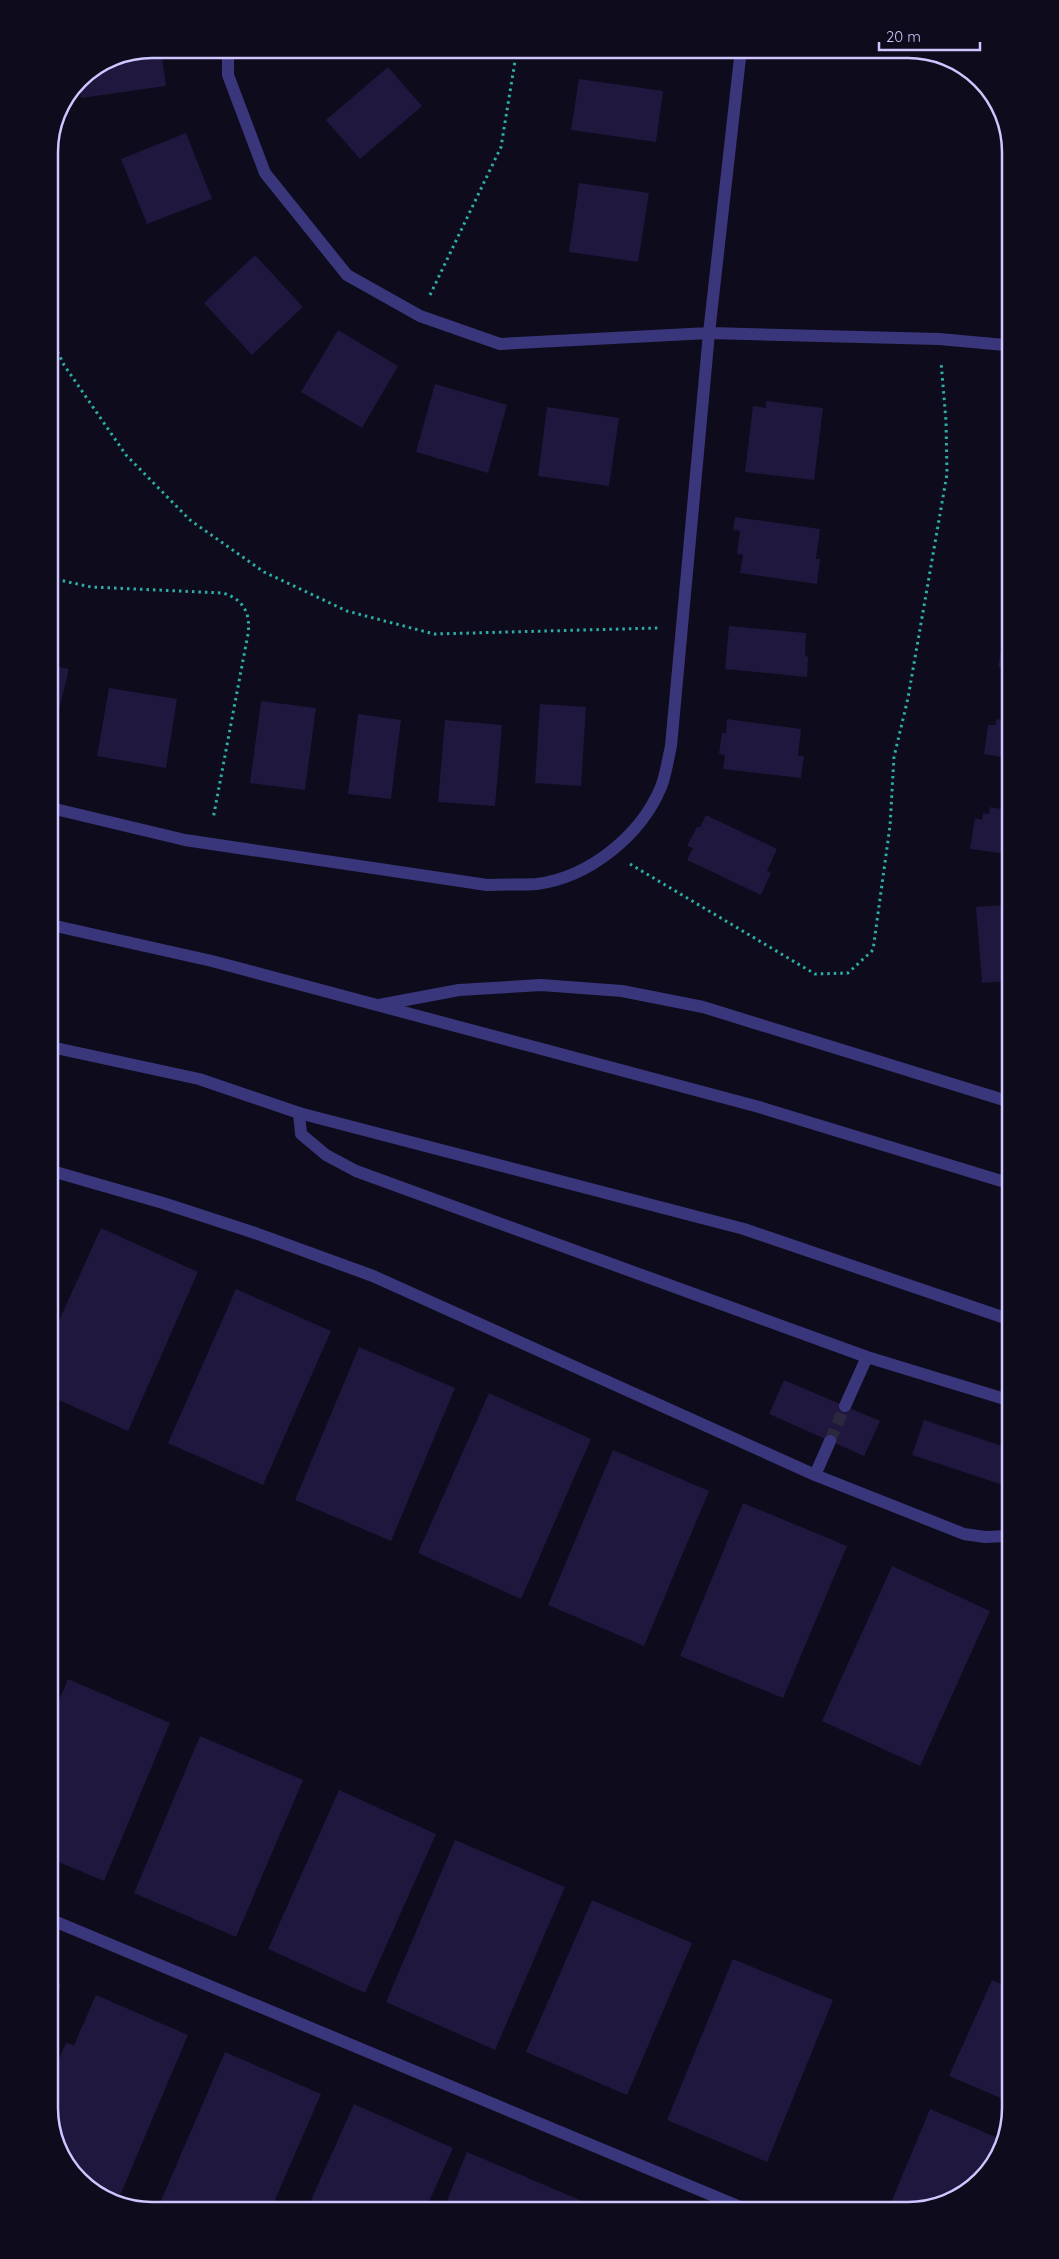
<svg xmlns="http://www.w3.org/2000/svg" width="1059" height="2259" viewBox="0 0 1059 2259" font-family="Quicksand,sans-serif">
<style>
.building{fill:#1f173d}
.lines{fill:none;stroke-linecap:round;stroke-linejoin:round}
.minor-tunnel{stroke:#2b273e;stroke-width:12;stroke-dasharray:12 6;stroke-linecap:butt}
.path{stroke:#2cada5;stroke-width:3;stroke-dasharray:2.5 4;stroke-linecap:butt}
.minor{stroke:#39367b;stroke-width:12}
.tertiary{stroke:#39367b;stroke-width:12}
.rim{fill:none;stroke:#cdc6ff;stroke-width:2.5}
</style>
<rect width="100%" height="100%" fill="#0e0b1c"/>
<path class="building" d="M152,49H161L166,86L81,98L79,79L113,56Z
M388,67L422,106L360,159L326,120Z
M579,79L663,91L656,142L571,130Z
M186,133L212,199L147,224L121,159Z
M579,183L649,193L638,262L569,252Z
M255,255L303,307L252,355L204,303Z
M338,330L398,366L362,428L301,392Z
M435,384L507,405L488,473L416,452Z
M766,401L823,408L814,480L745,472L753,406L766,408Z
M547,407L619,418L609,486L538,476Z
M735,517L820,529L816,559H820L817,584L740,573L743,555L737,554L740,531L733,530Z
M729,626L806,633L805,656L808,657L807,677L725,669Z
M1003,638H1006V669L998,667Z
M50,665L69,669L51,741Z
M109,688L177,699L166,768L97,756Z
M261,701L316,708L305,790L250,783Z
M540,704L586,707L581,786L535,783Z
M1004,713H1006V758L984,754L988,725H996V719L1002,720Z
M358,714L401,720L391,799L348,794Z
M727,719L801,729L798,756H804L801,778L723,769L725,755L719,754L722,733H726Z
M445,720L502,725L495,806L438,802Z
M990,807L1007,810V854L970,849L975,818L982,820L983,813L989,814Z
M706,815L777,849L767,871L771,873L761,895L687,860L693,848L687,846L697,827H700Z
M1007,905V981L982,983L976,907Z
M101,1228L198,1272L128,1431L52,1397V1336Z
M236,1289L331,1331L263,1485L168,1443Z
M359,1347L455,1388L391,1541L295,1500Z
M784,1380L880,1421L864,1456L769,1414Z
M489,1393L591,1439L521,1599L418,1553Z
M924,1420L1008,1448L1009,1487L912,1455Z
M613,1450L709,1491L644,1646L548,1605Z
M743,1503L847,1546L783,1698L680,1656Z
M892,1566L990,1611L920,1766L822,1721Z
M68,1679L170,1723L104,1881L54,1860L53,1715Z
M200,1736L303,1780L236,1937L134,1893Z
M339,1790L436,1834L365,1993L268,1949Z
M455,1840L565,1887L495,2050L386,2002Z
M592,1900L692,1943L627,2095L526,2052Z
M733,1959L833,2000L767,2162L667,2120Z
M992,1980L1010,1988V2102L949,2076Z
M54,1982L61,1985L54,2001Z
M96,1995L188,2035L118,2200L89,2189L54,2141V2070L66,2043L74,2045Z
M225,2052L321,2094L271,2209L157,2210Z
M354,2104L453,2148L426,2208L307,2209Z
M930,2109L1000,2139L989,2170L941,2205H890Z
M467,2152L587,2203L586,2207L444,2208Z"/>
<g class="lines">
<path class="minor-tunnel" d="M830,1441L845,1406"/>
<path class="path" d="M430,295L501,147L517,49
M49,334L64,365L126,455L190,520L264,572L347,611L434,634L658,628
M50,578L91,587L223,593C243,599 251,613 248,634L213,819
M630,864L815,974L848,973L873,950L890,826L894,757L908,698L947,474L946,421L941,362"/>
<path class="minor" d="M228,49V75L265,173L347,275L420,316L500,344L709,333L939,339L1005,345
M51,808L185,840L487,885C504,884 521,885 537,884C590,877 641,835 661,787C666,774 668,759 671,746L709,333L741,49
M379,1005L459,990L541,985L622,991L703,1007L1007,1101
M299,1113L301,1134L326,1155L356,1171L867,1357L1008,1400
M52,1171L163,1203L252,1232L373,1276L815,1475L964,1534L985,1537L1009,1536
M845,1406L867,1357
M815,1475L830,1441
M54,1921L738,2206"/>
<path class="tertiary" d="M51,925L212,961L759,1107L1008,1183
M51,1047L199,1079L299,1113L744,1229L1008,1319"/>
</g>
<path d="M0 0H1059V2259H0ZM152 58H908A94 94 0 0 1 1002 152V2108A94 94 0 0 1 908 2202H152A94 94 0 0 1 58 2108V152A94 94 0 0 1 152 58Z" fill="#0e0b1c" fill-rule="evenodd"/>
<path class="rim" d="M152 58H908A94 94 0 0 1 1002 152V2108A94 94 0 0 1 908 2202H152A94 94 0 0 1 58 2108V152A94 94 0 0 1 152 58Z"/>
<path d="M879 42v8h101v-8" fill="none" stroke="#cdc6ff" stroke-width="2.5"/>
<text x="886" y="42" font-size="15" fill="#cdc6ff" stroke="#0e0b1c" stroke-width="4" paint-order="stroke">20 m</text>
</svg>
